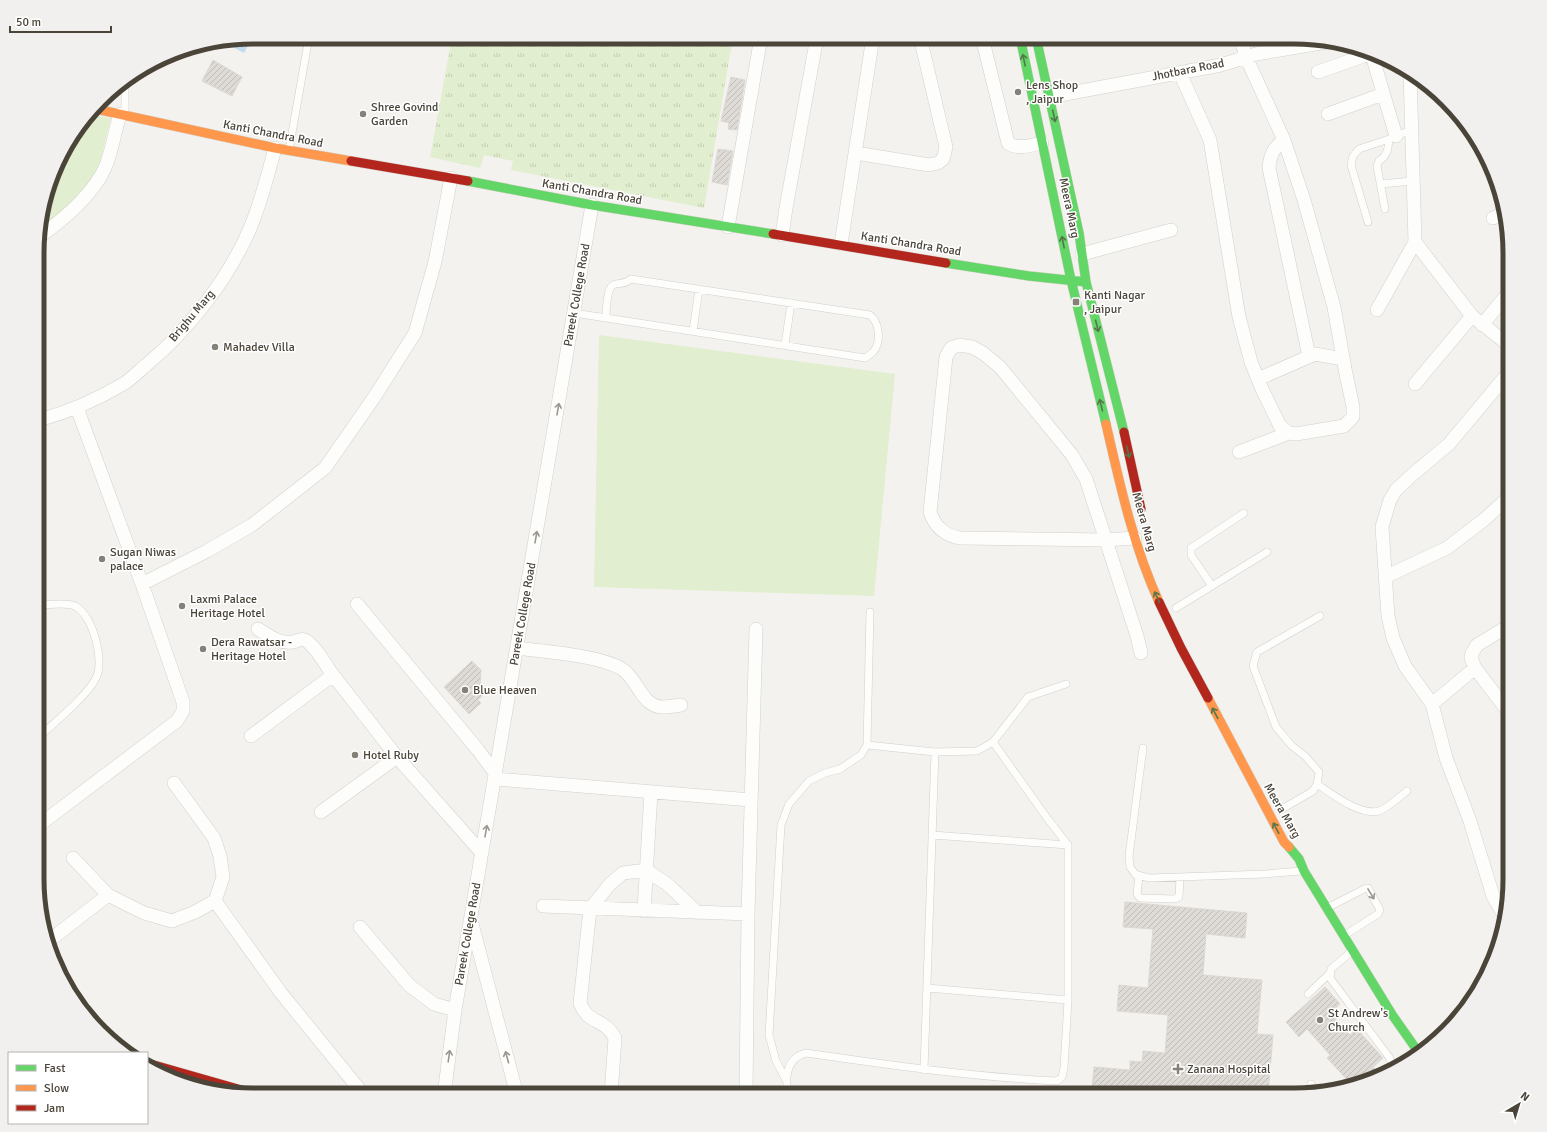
<svg xmlns="http://www.w3.org/2000/svg" width="1547" height="1132" viewBox="0 0 1547 1132" font-family="Signika,sans-serif">
<style>
.grass{fill:url(#grass-tufts)}
.green{fill:#e1eecf}
.water{fill:url(#water-ripples)}
.building{fill:url(#building-hatch);stroke:#dcd9d4}
.lines{fill:none;stroke-linecap:round;stroke-linejoin:round}
.lane-casing{stroke:#d2d0cb;stroke-width:8}
.street-casing{stroke:#d2d0cb;stroke-width:14}
.fast-casing{stroke:#d3cfc5;stroke-width:10}
.slow-casing{stroke:#d3cfc5;stroke-width:10}
.jam-casing{stroke:#d3cfc5;stroke-width:10}
.lane{stroke:#fdfdfc;stroke-width:7}
.street{stroke:#fdfdfc;stroke-width:13}
.fast{stroke:#63d668;stroke-width:9}
.slow{stroke:#ff974d;stroke-width:9}
.jam{stroke:#b3261e;stroke-width:9}
.oneway{stroke:#537749}
.oneway2{stroke:#9b9791}
.poi-dot{fill:#868178;stroke:#fff;stroke-width:1.5}
.labels{text-anchor:middle;dominant-baseline:central;stroke-width:3;stroke-linejoin:round;paint-order:stroke}
.street-label{font-size:12px;fill:#4b4439;stroke:#fff}
.poi-label{font-size:12px;fill:#4b4439;stroke:#fff;text-anchor:start}
.rim{fill:none;stroke:#4b4439;stroke-width:5}
</style>
<defs>
<pattern id="grass-tufts" width="24" height="20" patternUnits="userSpaceOnUse"><rect width="24" height="20" fill="#e1eecf"/><path d="M3 7l-1-3M5 7V3M7 7l1-3M15 17l-1-3M17 17v-4M19 17l1-3" fill="none" stroke="#c3cdb2"/></pattern>
<pattern id="water-ripples" width="26" height="14" patternUnits="userSpaceOnUse"><rect width="26" height="14" fill="#c0ddf1"/><path d="M2 4q2-2 4 0t4 0M15 11q2-2 4 0t4 0" fill="none" stroke="#a6bfcf"/></pattern>
<pattern id="building-hatch" width="6" height="6" patternUnits="userSpaceOnUse"><rect width="6" height="6" fill="#dedbd6"/><path d="M-1 1l2-2M0 6l6-6M5 7l2-2" fill="none" stroke="#c0bdb8"/></pattern>
</defs>
<rect width="100%" height="100%" fill="#f4f2ee"/>
<path class="grass" d="M452,37H733L704,208L511,170L513,161L484,155L480,168L430,157Z"/>
<path class="green" d="M92,115L111,118L96,178L61,216L39,232V225L59,157Z
M599,335L895,374L874,596L594,587Z"/>
<path class="water" d="M253,37L244,53L227,44L228,42Z"/>
<path class="building" d="M213,60L242,77L232,96L202,81Z
M731,77L745,80L737,130L728,129L729,123L721,121Z
M718,149L733,151L727,185L712,182Z
M472,661L481,670L480,687L485,693L478,700L481,703L469,714L444,687Z
M1125,902L1247,913L1245,938L1206,934L1203,975L1262,980L1257,1034L1273,1035L1268,1095H1165L1092,1088L1094,1067L1130,1070V1061L1142,1062L1143,1051L1165,1053L1168,1015L1117,1011L1119,985L1148,988L1153,929L1123,927Z
M1325,987L1340,1004L1330,1013L1350,1035L1357,1029L1383,1058L1373,1067L1375,1070L1365,1079L1363,1076L1353,1086L1327,1058L1330,1055L1307,1029L1299,1037L1286,1022Z"/>
<g class="lines">
<defs>
<path id="lane" d="M125,82V114
M289,150L309,37
M1381,184L1412,181
M1385,209L1377,166L1379,161C1388,155 1388,149 1389,139
M1368,222L1351,165L1353,156L1359,149L1389,139L1411,130
M574,313L865,358C868,356 871,354 873,352C882,342 879,322 870,315L631,279C622,286 620,282 613,285C607,288 606,311 606,318
M693,331L699,289
M785,345L791,303
M1212,586L1191,555V548L1244,513
M39,605C49,605 66,602 75,606C93,615 105,661 96,678C88,695 54,723 39,737
M1176,608L1267,552
M993,742L1028,697L1066,684
M1143,748L1129,856L1130,867L1136,875L1150,878L1265,874L1301,871
M1317,784C1332,794 1360,816 1379,811C1384,810 1401,796 1407,791
M1282,809L1313,791L1317,784L1319,772L1305,756L1292,746L1276,727L1253,666L1257,652L1320,616
M932,835L1068,845
M1139,875L1137,894L1140,898L1175,899L1179,897L1180,877
M1329,907L1366,888H1368L1380,910L1378,914L1345,935
M1352,951L1331,969L1330,978L1389,1057L1395,1069
M927,988L1068,1000
M1308,994L1329,974
M924,1070L935,752
M786,1080L776,1061L769,1035L781,825L789,804L809,781L825,773L840,769L861,755L867,745L870,612
M1311,1084L1312,1093
M788,1095C785,1078 786,1058 806,1053C889,1065 973,1077 1057,1081L1062,1077L1064,1068L1068,1000V845L1047,818L993,742L977,751L935,752L867,745"/>
<path id="street" d="M982,37L1008,143C1017,150 1032,145 1042,143
M1371,52L1396,136
M1318,72L1372,53
M1180,73L1210,140L1239,317L1251,362L1262,389L1280,426L1289,433L1296,434L1344,426L1353,417V407L1345,369L1334,307L1304,200L1284,140L1246,57L1240,37
M1410,73L1415,242L1472,316L1510,346
M1049,97L1221,65L1256,54L1327,42
M1328,114L1383,94
M1284,140C1274,147 1270,155 1269,168L1309,356
M856,153L929,165L938,163L943,159L946,147L920,37
M1493,218L1503,214
M728,227L761,37
M782,235L786,208L817,37
M39,237C64,219 92,196 105,168C112,152 115,130 120,114
M841,244L873,37
M1082,254L1171,230
M1377,310L1415,242
M1482,325L1510,291
M1258,379L1315,354L1343,359
M1415,384L1472,316
M39,420C69,412 98,399 125,383C132,378 139,371 146,365C188,331 230,277 251,226C261,201 268,175 275,148
M1239,452L1289,433
M1135,538L1105,540L960,538C944,535 935,527 930,512L946,357L951,348L959,345L972,347L983,353L1000,367L1072,455L1086,479L1137,636L1141,653
M1385,577L1447,548L1485,519L1510,496
M142,584L207,551L252,525L325,468L375,396L415,333L435,262L451,178
M357,604L478,750L495,773
M1510,625L1477,645L1472,653L1471,658L1475,668L1510,714
M258,629C269,636 279,644 293,642C298,641 300,638 305,640C315,645 326,666 333,675
M517,648C545,652 599,655 622,669C638,679 641,706 662,707C668,707 675,706 681,705
M1475,668L1432,704L1446,758L1470,821L1493,896L1505,917
M1432,704L1405,666L1393,638L1388,616L1382,527L1390,500L1396,490L1412,475L1449,444L1510,371
M251,736L333,675L397,757L482,853
M495,779L751,800
M321,812L397,757
M39,825L177,721L183,711V702L142,584L77,408
M73,858L108,895L144,913L172,921L195,912L215,901L223,877L220,856L214,838L174,783
M215,901L281,993L364,1095
M543,906L748,914
M644,911L651,792
M472,924L517,1095
M360,927L409,985L434,1004L455,1010
M50,940L108,895
M444,1095L455,1010L592,205
M611,1095L615,1038C604,1017 588,1025 580,1003L590,909L610,884L623,873L646,870L667,884L698,913
M746,1095L748,914L756,629"/>
<path id="fast" d="M1020,37L1071,280L1106,424
M1036,37L1079,233L1086,282L1124,432
M468,181L592,205L773,234
M946,263L1029,276L1086,282
M1289,847L1299,859L1304,871L1393,1016L1419,1053"/>
<path id="slow" d="M96,109L275,148L351,161
M1106,424C1120,485 1133,545 1159,602
M1208,698L1284,842L1289,847"/>
<path id="jam" d="M351,161L468,181
M773,234L946,263
M1124,432L1141,509
M1159,602L1181,648L1208,698
M147,1063L259,1095"/>
</defs>
<use href="#lane" class="lane-casing"/>
<use href="#street" class="street-casing"/>
<use href="#fast" class="fast-casing"/>
<use href="#slow" class="slow-casing"/>
<use href="#jam" class="jam-casing"/>
<use href="#lane" class="lane"/>
<use href="#street" class="street"/>
<use href="#fast" class="fast"/>
<use href="#slow" class="slow"/>
<use href="#jam" class="jam"/>
</g>
<defs><path id="oneway-shaft" d="M-6 0H5M1.5-3L5.5 0L1.5 3" fill="none" stroke-width="1.6" stroke-linecap="round" stroke-linejoin="round"/></defs>
<g class="oneway">
<use href="#oneway-shaft" transform="translate(1024 60) rotate(-102)"/>
<use href="#oneway-shaft" transform="translate(1054 116) rotate(77)"/>
<use href="#oneway-shaft" transform="translate(1063 242) rotate(-101)"/>
<use href="#oneway-shaft" transform="translate(1097 326) rotate(76)"/>
<use href="#oneway-shaft" transform="translate(1101 405) rotate(-104)"/>
<use href="#oneway-shaft" transform="translate(1128 452) rotate(78)"/>
<use href="#oneway-shaft" transform="translate(1157 597) rotate(-116)"/>
<use href="#oneway-shaft" transform="translate(1215 713) rotate(-118)"/>
<use href="#oneway-shaft" transform="translate(1276 828) rotate(-118)"/>
</g>
<g class="oneway2">
<use href="#oneway-shaft" transform="translate(558 409) rotate(-80)"/>
<use href="#oneway-shaft" transform="translate(536 537) rotate(-80)"/>
<use href="#oneway-shaft" transform="translate(486 831) rotate(-80)"/>
<use href="#oneway-shaft" transform="translate(1371 894) rotate(59)"/>
<use href="#oneway-shaft" transform="translate(449 1056) rotate(-82)"/>
<use href="#oneway-shaft" transform="translate(507 1057) rotate(-105)"/>
</g>
<g class="poi-dot">
<circle cx="1018" cy="92" r="4"/>
<circle cx="363" cy="114" r="4"/>
<rect x="1072" y="298" width="8" height="8" rx="2"/>
<circle cx="215" cy="347" r="4"/>
<circle cx="102" cy="559" r="4"/>
<circle cx="182" cy="606" r="4"/>
<circle cx="203" cy="649" r="4"/>
<circle cx="465" cy="690" r="4"/>
<circle cx="355" cy="755" r="4"/>
<circle cx="1320" cy="1020" r="4"/>
<path d="M1176 1063h4v4h4v4h-4v4h-4v-4h-4v-4h4z"/>
</g>
<g class="labels">
<g class="street-label">
<text transform="translate(1188 70) rotate(-11)">Jhotbara Road</text>
<text transform="translate(273 134) rotate(11)">Kanti Chandra Road</text>
<text transform="translate(592 192) rotate(10)">Kanti Chandra Road</text>
<text transform="translate(1069 208) rotate(78)">Meera Marg</text>
<text transform="translate(911 244) rotate(9)">Kanti Chandra Road</text>
<text transform="translate(577 295) rotate(-80)">Pareek College Road</text>
<text transform="translate(192 316) rotate(-50)">Brighu Marg</text>
<text transform="translate(1144 522) rotate(74)">Meera Marg</text>
<text transform="translate(523 614) rotate(-80)">Pareek College Road</text>
<text transform="translate(1282 811) rotate(60)">Meera Marg</text>
<text transform="translate(468 934) rotate(-80)">Pareek College Road</text>
</g>
<g class="poi-label">
<text x="1026" y="85">Lens Shop<tspan x="1026" dy="14">, Jaipur</tspan></text>
<text x="371" y="107">Shree Govind<tspan x="371" dy="14">Garden</tspan></text>
<text x="1084" y="295">Kanti Nagar<tspan x="1084" dy="14">, Jaipur</tspan></text>
<text x="223" y="347">Mahadev Villa</text>
<text x="110" y="552">Sugan Niwas<tspan x="110" dy="14">palace</tspan></text>
<text x="190" y="599">Laxmi Palace<tspan x="190" dy="14">Heritage Hotel</tspan></text>
<text x="211" y="642">Dera Rawatsar -<tspan x="211" dy="14">Heritage Hotel</tspan></text>
<text x="473" y="690">Blue Heaven</text>
<text x="363" y="755">Hotel Ruby</text>
<text x="1328" y="1013">St Andrew's<tspan x="1328" dy="14">Church</tspan></text>
<text x="1187" y="1069">Zanana Hospital</text>
</g>
</g>
<path d="M0 0H1547V1132H0ZM253 44H1294A209 209 0 0 1 1503 253V879A209 209 0 0 1 1294 1088H253A209 209 0 0 1 44 879V253A209 209 0 0 1 253 44Z" fill="#f1f0ef" fill-rule="evenodd"/>
<path class="rim" d="M253 44H1294A209 209 0 0 1 1503 253V879A209 209 0 0 1 1294 1088H253A209 209 0 0 1 44 879V253A209 209 0 0 1 253 44Z"/>
<rect x="8" y="1052" width="140" height="72" fill="#ffffff" stroke="#b7b4b0"/>
<rect x="16" y="1065" width="20" height="6" fill="#63d668" stroke="#b7b4b0"/>
<text x="44" y="1072" font-size="12" fill="#4b4439">Fast</text>
<rect x="16" y="1085" width="20" height="6" fill="#ff974d" stroke="#b7b4b0"/>
<text x="44" y="1092" font-size="12" fill="#4b4439">Slow</text>
<rect x="16" y="1105" width="20" height="6" fill="#b3261e" stroke="#b7b4b0"/>
<text x="44" y="1112" font-size="12" fill="#4b4439">Jam</text>
<g transform="translate(1519 1104) rotate(38)" stroke="#ffffff" stroke-width="3" paint-order="stroke">
<path d="M0-3L7 15L0 10L-7 15Z" fill="#4b4439"/>
<text y="-6" font-size="11" font-weight="bold" text-anchor="middle" fill="#4b4439">N</text>
</g>
<path d="M10 26v6h101v-6" fill="none" stroke="#4b4439" stroke-width="2"/>
<text x="16" y="26" font-size="12" fill="#4b4439" stroke="#ffffff" stroke-width="3" paint-order="stroke">50 m</text>
</svg>
